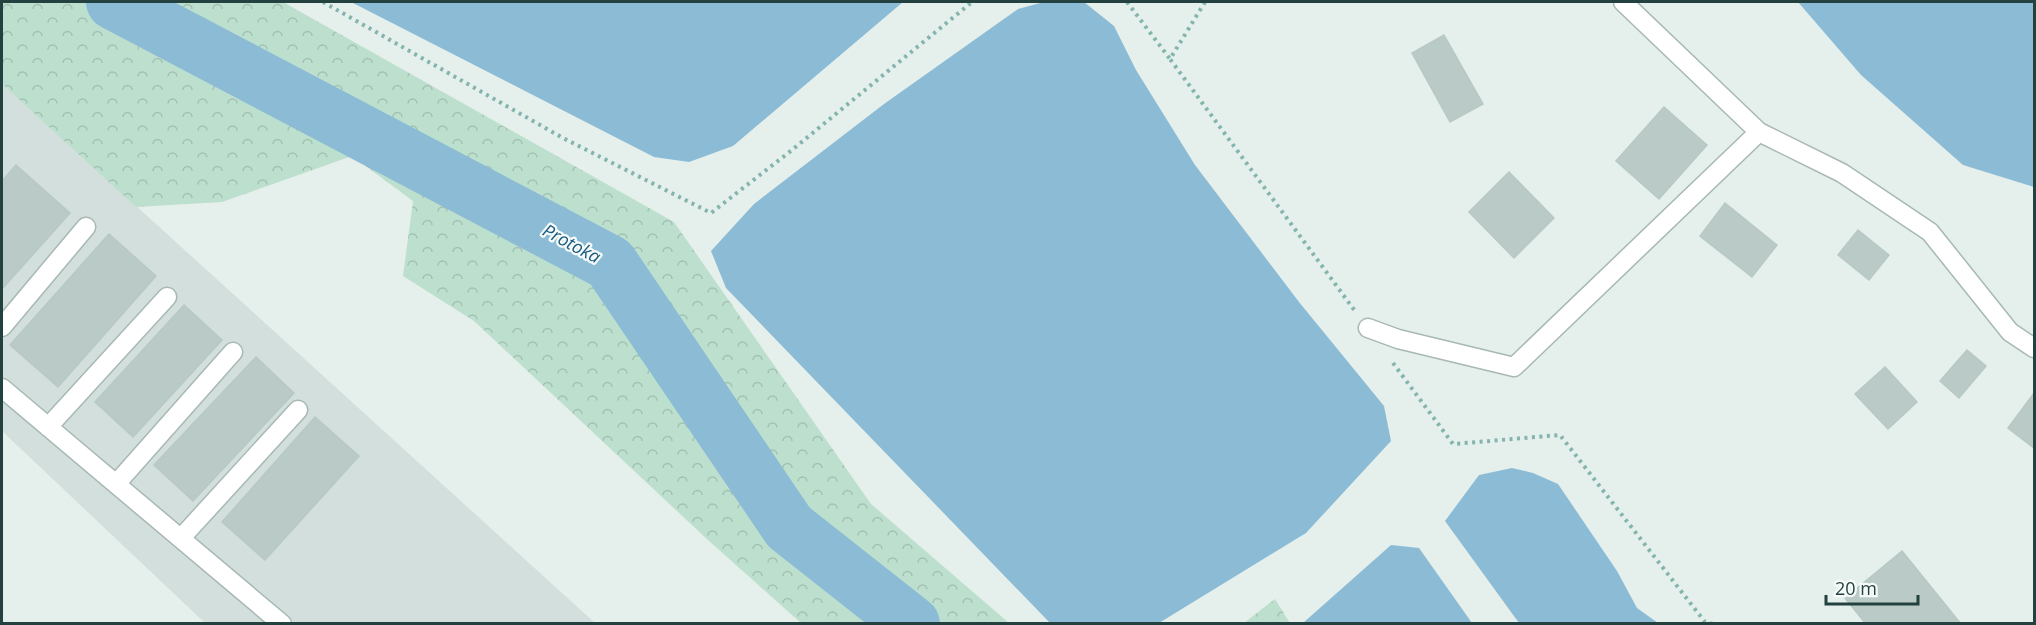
<svg xmlns="http://www.w3.org/2000/svg" width="2036" height="625" viewBox="0 0 2036 625" font-family="'Open Sans',sans-serif">
<style>
.built{fill:#d3dfdc}
.forest{fill:url(#forest-crowns)}
.water{fill:#8cbcd5}
.lines{fill:none;stroke-linecap:round;stroke-linejoin:round}
.river{stroke:#8cbcd5;stroke-width:56}
.building{fill:#bacac6;stroke:#b7c9c5;stroke-width:1.5}
.minor-casing{stroke:#a7b8b5;stroke-width:21}
.path{stroke:#84b4ae;stroke-width:4;stroke-dasharray:3 4.5;stroke-linecap:butt}
.minor{stroke:#fff;stroke-width:18}
.labels{text-anchor:middle;dominant-baseline:central;stroke-width:4.5;stroke-linejoin:round;paint-order:stroke}
.water-label{font-size:18px;font-style:italic;fill:#1a5c81;stroke:#f6fbf9}
</style>
<defs>
<pattern id="forest-crowns" width="20" height="18" patternUnits="userSpaceOnUse" patternTransform="scale(1.5)"><rect width="20" height="18" fill="#bde0ce"/><path d="M2 6a3 3 0 1 1 6 0M12 15a3 3 0 1 1 6 0" fill="none" stroke="#a2c1b2"/></pattern>
</defs>
<rect width="100%" height="100%" fill="#e5efec"/>
<path class="built" d="M2,84L595,623H205L2,431Z"/>
<path class="forest" d="M2,2H283L674,222L871,504L1009,623H801L709,541L474,321L403,276L413,201L352,156L222,202L136,207L2,84Z
M1275,599L1290,623H1244Z"/>
<path class="water" d="M351,2H903L733,146L689,162L654,157Z
M1044,2H1084L1114,26L1136,70L1195,165L1299,302L1384,406L1391,441L1306,533L1159,623H1050L726,288L711,251L754,204L884,104L1018,9Z
M1798,2H2034V187L1963,165L1861,75Z
M1512,468L1533,473L1558,484L1617,571L1637,608L1658,623H1519L1445,521L1479,475Z
M1391,545L1419,548L1472,623H1303Z"/>
<g class="lines">
<path class="river" d="M114,2L610,263L789,527L912,624"/>
</g>
<path class="building" d="M1444,35L1483,104L1450,122L1412,53Z
M1664,107L1707,145L1659,199L1616,161Z
M16,165L70,213L2,289V181Z
M1509,172L1554,218L1514,258L1469,212Z
M1725,203L1777,245L1752,277L1700,236Z
M1858,230L1889,255L1869,280L1838,255Z
M109,234L156,276L58,387L10,345Z
M184,305L222,340L133,437L95,402Z
M1967,350L1986,366L1959,398L1940,381Z
M256,357L294,393L193,501L154,465Z
M1885,367L1917,402L1888,429L1855,394Z
M2034,393V448L2008,428Z
M315,417L359,456L265,560L222,522Z
M1902,551L1961,624H1866L1845,598Z"/>
<g class="lines">
<defs>
<path id="minor" d="M1623,2L1759,132L1842,173L1930,232L2010,332L2034,348
M2,327L86,227
M1368,328L1398,339L1514,367L1759,132
M2,388L282,624
M48,427L167,297
M116,484L233,352
M181,538L298,410"/>
</defs>
<use href="#minor" class="minor-casing"/>
<path class="path" d="M323,2L563,138L711,213L792,150L972,2
M1127,2L1170,59
M1205,2L1170,59L1355,311
M1393,363L1453,444L1560,435L1705,622L1713,624"/>
<use href="#minor" class="minor"/>
</g>
<g class="labels">
<g class="water-label">
<text transform="translate(572 243) rotate(28)">Protoka</text>
</g>
</g>
<rect width="2036" height="625" fill="none" stroke="#23423f" stroke-width="6"/>
<path d="M1826 595v9h92v-9" fill="none" stroke="#23423f" stroke-width="3"/>
<text x="1835" y="595" font-size="18" fill="#23423f" stroke="#f6fbf9" stroke-width="4.5" paint-order="stroke">20 m</text>
</svg>
